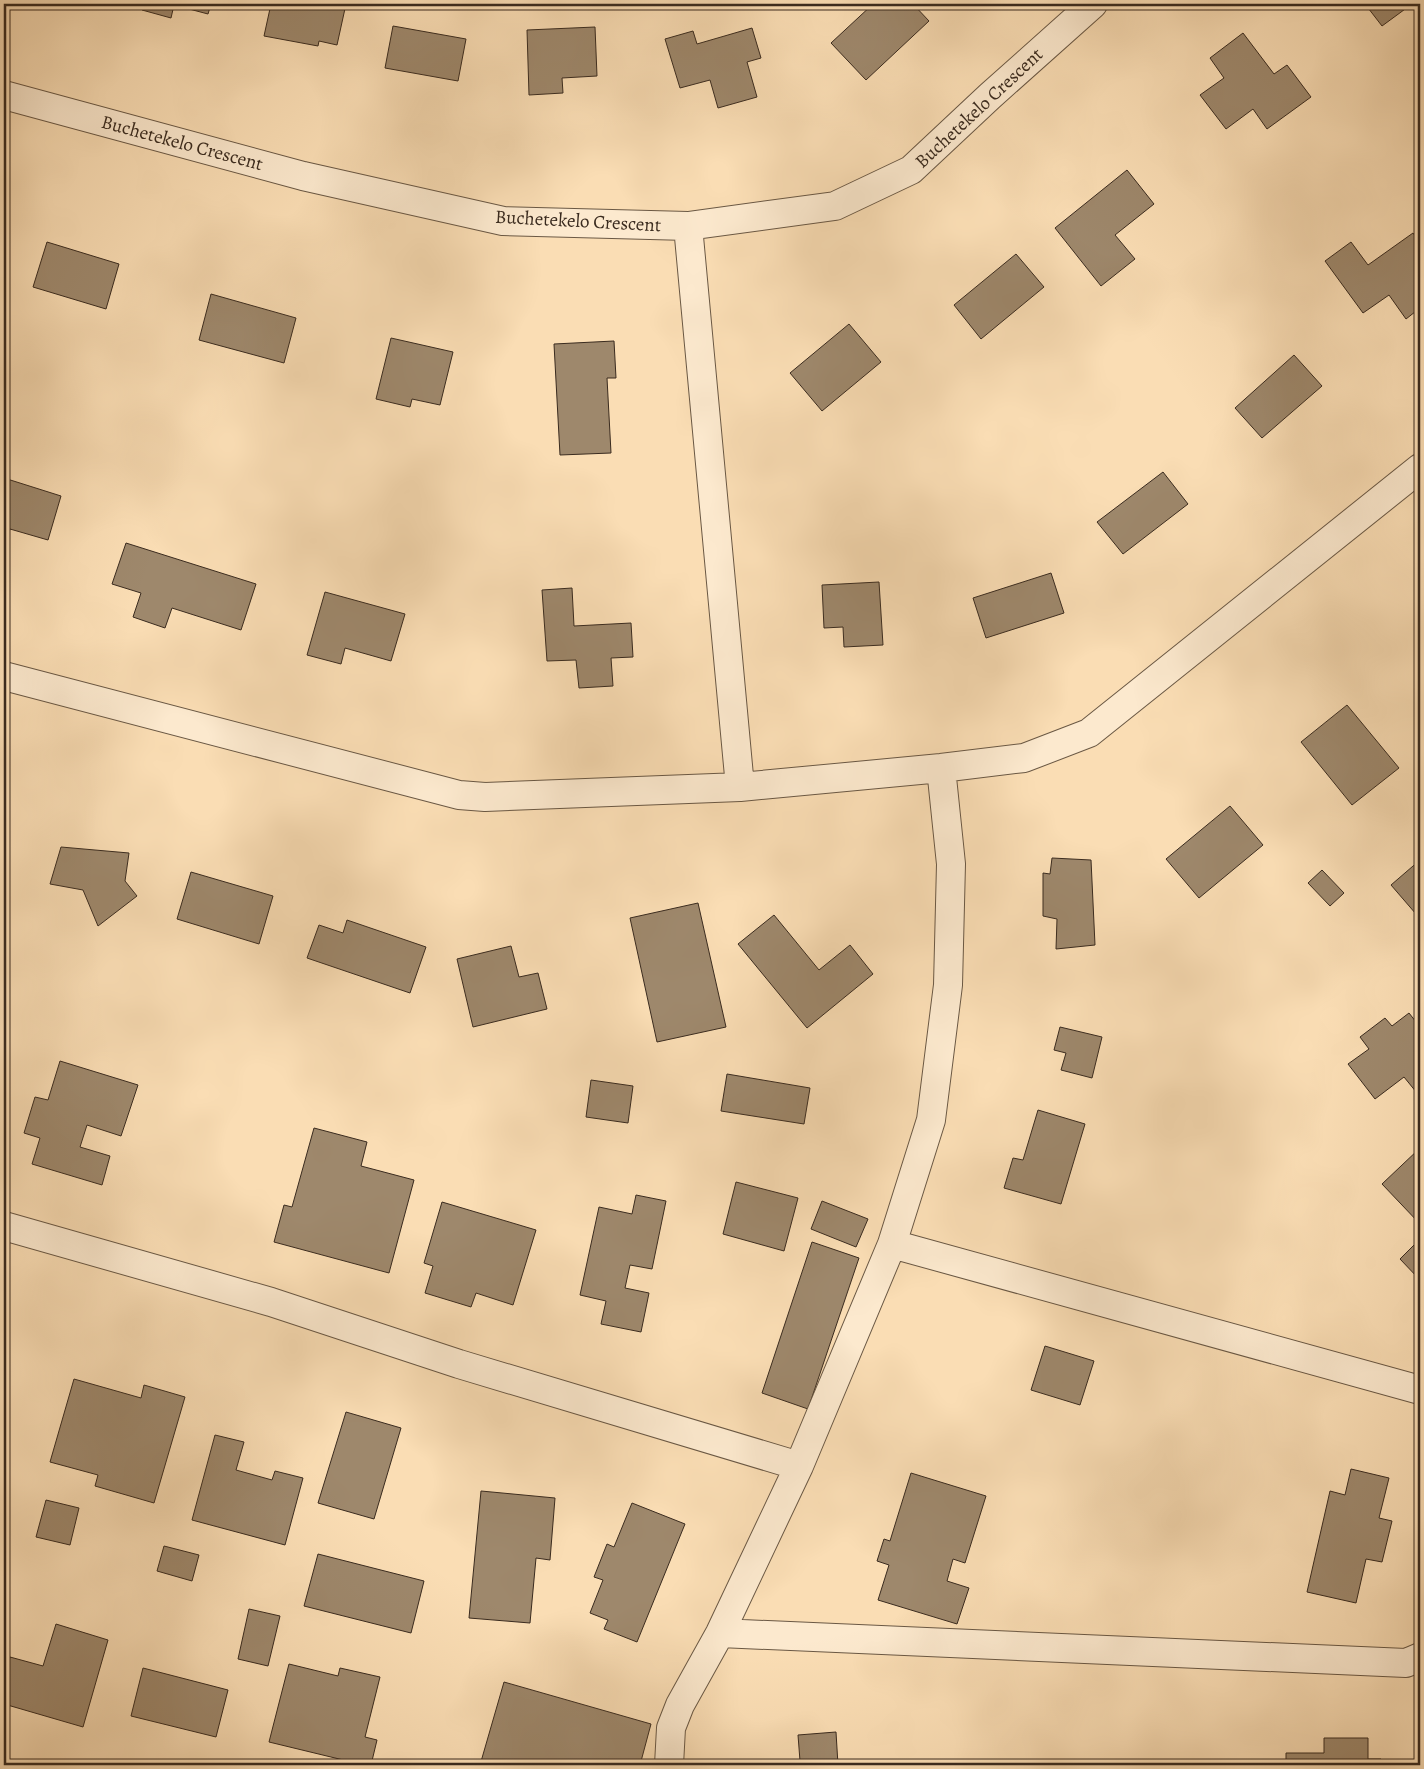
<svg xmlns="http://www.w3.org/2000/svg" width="1424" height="1769" viewBox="0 0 1424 1769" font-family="Alegreya,serif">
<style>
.building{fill:#9e886c;stroke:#3a2b1f}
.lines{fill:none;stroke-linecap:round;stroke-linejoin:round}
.minor-casing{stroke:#6a5844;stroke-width:30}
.minor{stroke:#fce9ce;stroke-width:28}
.labels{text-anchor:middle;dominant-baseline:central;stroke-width:4;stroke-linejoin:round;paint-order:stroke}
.street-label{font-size:19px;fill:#3a2b1f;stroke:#fce9ce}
</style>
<rect width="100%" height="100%" fill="#faddb4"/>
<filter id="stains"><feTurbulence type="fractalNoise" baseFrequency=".004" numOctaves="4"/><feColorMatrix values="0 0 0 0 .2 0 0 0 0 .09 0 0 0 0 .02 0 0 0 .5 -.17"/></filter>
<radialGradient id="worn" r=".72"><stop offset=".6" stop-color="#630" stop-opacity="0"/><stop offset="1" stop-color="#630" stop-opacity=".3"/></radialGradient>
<path class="building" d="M144,4H211L208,14L174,5L171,18L142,10Z
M271,4H346L337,45L319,41L318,46L264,36Z
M873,4H913L929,21L866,80L831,43Z
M1365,4H1412L1382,26Z
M393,26L466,39L458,81L385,68Z
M595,27L597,76L562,78L563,93L529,95L527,30Z
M752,28L761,58L747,62L757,97L718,108L710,80L680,88L665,39L693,31L697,44Z
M1243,33L1274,74L1287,65L1311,97L1267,129L1253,109L1226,129L1200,95L1224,78L1210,58Z
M1127,170L1154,204L1115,235L1135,259L1101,286L1055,228Z
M1413,233L1420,243V264L1416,267L1420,273V308L1406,319L1389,295L1363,313L1325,261L1351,242L1368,265Z
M47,242L119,264L106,309L33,287Z
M1016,254L1044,287L981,339L954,305Z
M211,294L296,318L284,363L199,340Z
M849,324L881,362L822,411L790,373Z
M391,338L453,352L440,405L412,399L410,407L376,399Z
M614,341L616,378H607L611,453L560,455L554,344Z
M1294,355L1322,386L1262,438L1235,408Z
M1163,472L1188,504L1123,554L1097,522Z
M4,478L61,496L48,540L10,529L4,549Z
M126,543L256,584L241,630L172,608L165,628L133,617L141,593L112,584Z
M1051,573L1064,613L986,638L973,598Z
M879,582L883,645L844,647L843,627L824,628L822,585Z
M572,588L574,626L631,623L633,657L611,658L613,686L579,688L576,660L547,661L542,590Z
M325,592L405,614L391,661L345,648L341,664L307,655Z
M1347,705L1399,768L1352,805L1301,742Z
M1230,806L1263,845L1199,898L1166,859Z
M61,847L129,853L125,881L137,896L98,926L83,890L50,884Z
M1052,858L1091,860L1095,945L1056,949L1057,919L1043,916V873L1050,874Z
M1420,860V911L1416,914L1391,885Z
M1322,870L1344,893L1330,906L1308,883Z
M191,872L273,896L259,944L177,919Z
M698,903L726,1027L657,1042L630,918Z
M774,915L819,970L850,945L873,974L807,1028L738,944Z
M347,920L426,947L410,993L307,958L319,925L343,933Z
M511,946L519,977L538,973L547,1009L473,1027L457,959Z
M1409,1013L1420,1027V1091L1417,1093L1404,1077L1375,1099L1348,1064L1369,1049L1360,1037L1385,1018L1392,1026Z
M1060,1027L1102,1037L1092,1078L1061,1070L1066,1053L1054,1050Z
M60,1061L138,1085L121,1136L87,1125L80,1147L110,1156L102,1185L32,1164L40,1138L24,1133L35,1097L48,1100Z
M727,1074L810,1088L804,1124L721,1111Z
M591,1080L633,1086L628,1123L586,1117Z
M1038,1110L1085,1124L1061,1204L1004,1188L1013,1158L1023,1160Z
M314,1128L367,1142L361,1166L414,1180L389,1273L274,1242L284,1205L292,1207Z
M1420,1148V1224L1382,1184Z
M736,1182L798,1198L784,1251L723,1234Z
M636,1195L666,1201L652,1269L630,1265L625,1288L649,1293L641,1332L601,1324L606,1301L580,1295L599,1207L632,1214Z
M822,1201L868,1219L856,1247L811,1229Z
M442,1202L536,1230L513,1305L476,1293L471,1307L425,1293L433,1266L424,1263Z
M1420,1239V1280L1400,1259Z
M812,1242L859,1258L808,1409L762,1393Z
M1045,1346L1094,1361L1080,1405L1031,1390Z
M74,1379L141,1398L144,1385L185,1397L154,1503L95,1486L98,1475L50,1462Z
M346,1412L401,1428L374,1519L318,1503Z
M215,1435L244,1442L236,1470L272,1480L275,1471L303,1478L285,1545L192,1520Z
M1351,1469L1389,1478L1379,1518L1392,1521L1382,1562L1366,1559L1356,1603L1307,1592L1330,1491L1345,1495Z
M911,1473L986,1496L965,1563L953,1559L947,1581L969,1588L957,1624L878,1600L889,1565L877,1561L884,1539L890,1541Z
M481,1491L555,1498L550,1560L536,1558L530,1623L469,1618Z
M46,1500L79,1508L70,1545L36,1537Z
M632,1503L685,1524L637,1642L604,1629L608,1620L590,1613L603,1580L594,1577L607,1544L614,1547Z
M164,1546L199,1555L192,1581L157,1571Z
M318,1554L424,1581L411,1633L304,1606Z
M249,1609L280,1616L268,1666L238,1659Z
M56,1624L108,1640L83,1727L4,1704V1679L10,1657L43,1666Z
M289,1664L338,1676L340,1668L380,1677L365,1737L377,1740L371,1765H364L269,1742Z
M143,1668L228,1690L216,1737L131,1716Z
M504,1682L651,1724L640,1765H480Z
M836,1732L838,1765H750L800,1761L798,1735Z
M1324,1738H1368V1759H1381V1765H1286V1753H1324Z"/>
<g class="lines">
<defs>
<path id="minor" d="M4,95L303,176L503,221L688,226L835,206L911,170L990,96L1093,4
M688,226L740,787
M4,676L459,795L485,797L740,787L941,768L1024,758L1089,733L1420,468
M4,1226L271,1302L459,1364L799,1466L720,1633L680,1705L671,1728L669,1765
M892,1244L1420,1390
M799,1466L892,1244L931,1120L948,985L951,864L941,768
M720,1633L1406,1663L1420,1657"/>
</defs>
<use href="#minor" class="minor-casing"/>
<use href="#minor" class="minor"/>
</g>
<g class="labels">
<g class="street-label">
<text transform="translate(979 108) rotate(-43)">Buchetekelo Crescent</text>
<text transform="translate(182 143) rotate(15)">Buchetekelo Crescent</text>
<text transform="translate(578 221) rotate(3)">Buchetekelo Crescent</text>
</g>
</g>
<rect width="1424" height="1769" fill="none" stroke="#faddb4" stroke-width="20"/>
<rect x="5" y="5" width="1414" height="1759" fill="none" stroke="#3a2b1f" stroke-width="2.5"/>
<rect x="10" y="10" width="1404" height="1749" fill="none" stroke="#3a2b1f"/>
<rect width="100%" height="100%" filter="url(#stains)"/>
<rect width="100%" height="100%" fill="url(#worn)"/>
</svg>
